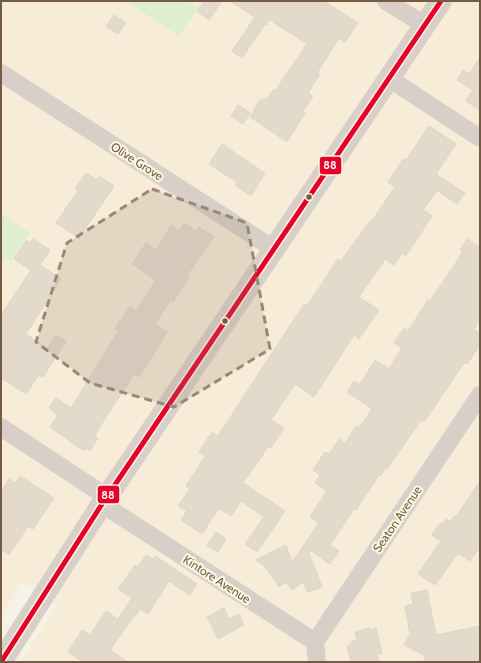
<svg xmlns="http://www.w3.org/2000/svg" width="481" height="663" viewBox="0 0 481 663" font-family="Cabin,sans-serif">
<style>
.residential{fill:#f6ecd7}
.green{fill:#ddefce}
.building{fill:#e3dacc;stroke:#dfd5c7}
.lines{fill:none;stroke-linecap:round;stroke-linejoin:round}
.minor{stroke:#d8d0c8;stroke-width:18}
.secondary{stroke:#d8d0c8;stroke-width:22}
.bus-1-casing{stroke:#fff8e5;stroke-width:8}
.bus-1{stroke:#e4002b;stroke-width:5}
.marked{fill:#9b8874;fill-opacity:0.2;stroke:#9b8874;stroke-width:3;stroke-dasharray:8 5;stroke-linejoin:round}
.bus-dot{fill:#755b44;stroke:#fff8e5;stroke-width:1.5}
.labels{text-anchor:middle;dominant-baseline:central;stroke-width:4;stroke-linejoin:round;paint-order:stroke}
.street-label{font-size:12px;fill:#755b44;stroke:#fff8e5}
.line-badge{stroke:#fff8e5;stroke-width:1.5}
.badge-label{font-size:11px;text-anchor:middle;font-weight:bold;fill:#fff}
</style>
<rect width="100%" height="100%" fill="#f6f2e5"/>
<path class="residential" d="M1,1H480V662H20L57,605L22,582L1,616Z"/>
<path class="green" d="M126,1H187L198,8L179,36Z
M1,214L30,233L11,261L5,257L1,263Z"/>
<path class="building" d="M204,1H222L209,20L197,11Z
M230,1H324L358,23L345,42L339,38L317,73L320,74L308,93L313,96L303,111L305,113L287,142L250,117L259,101L263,99H267L273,90L275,91L307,44L270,20L266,25L265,24L242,58L232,51L255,17Z
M114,15L126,23L118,34L106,26Z
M480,57V110L466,101L473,90L457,80L463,70L469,74Z
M238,105L250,113L243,124L231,116Z
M429,126L456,144L436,174L465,193L457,204L437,190L423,210L432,216L406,256L402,253L394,265L385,259L359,297L379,310L359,339L354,335L314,397L295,384L271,420L284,428L271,448L268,447L243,483L285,511L257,552L245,544L264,517L241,501L231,516L219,508L202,534L181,520L187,511L178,506L190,489L186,486L205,456L199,452L212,432L218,436L304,304L307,306L338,259L341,261L371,220L372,221L395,187L388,182L404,158L406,160Z
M222,144L265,173L251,196L235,185L237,182L209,164Z
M86,173L97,180L99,176L114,186L79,238L56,223L78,191L75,189Z
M184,223L196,231L199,227L214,237L187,275L189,277L173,302L170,300L155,324L167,332L139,377L134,374L129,382L99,428L95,436L98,438L90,451L86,448L84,451L50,427L58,415L49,408L56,398L71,408L119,330L115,328L130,307L136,311L156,280L132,264L146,243L156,250L172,225L179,231Z
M33,239L50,250L40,265L61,279L26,334L47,349L56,335L66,341L43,377L39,375L26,394L1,378V315L31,270L14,259L27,240L30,243Z
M467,239L480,247V320L474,329L480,334V345L467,364L464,363L424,422L421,420L387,469L386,468L380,476L379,475L356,510L354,509L330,545L339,551L330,564L307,548L322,587L308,592L303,582L292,590L286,582L279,587L265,566L256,560L286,545L292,562L319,523L310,517L327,491L315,483L320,475L313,470L325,452L329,454L339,439L345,443L356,426L359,428L372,409L347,392L354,381L360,384L375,360L389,369L402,348L394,343L404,328L408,331L428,300L430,301L463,252L460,250Z
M20,476L54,498L33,529L28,526L9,555L1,549V492L9,479L16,483Z
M480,481V547L470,561L458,553L435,585L418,574L441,541L432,535L440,523L442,524L446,519L450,522L454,516L456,517Z
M216,532L226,539L218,552L207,545Z
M146,555L153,559L155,556L197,584L190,595L169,581L148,614L140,609L136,615L135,614L110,650L128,662H83L68,652L82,630L90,635L106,611L118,619L132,598L118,589L135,565L138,567Z
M427,590L436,635L480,626V662H425L424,655L404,645L410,634L405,606L413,604L411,593Z
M224,608L229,619L239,614L244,625L218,639L207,617Z
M370,628L371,630L376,628L382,653L377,655L379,662H351L347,646L351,645V642L357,640L355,632Z"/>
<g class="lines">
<path class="minor" d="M386,1L425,25
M1,73L274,249
M390,79L480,138
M1,427L107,497
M102,504L315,642L317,662
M315,642L480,395"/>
<path class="secondary" d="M1,662L102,504L441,1"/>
<defs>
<path id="bus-1" d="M1,662L102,504L441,1"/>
</defs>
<use href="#bus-1" class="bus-1-casing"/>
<use href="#bus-1" class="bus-1"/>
</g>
<path class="marked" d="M152,189L247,223L270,349L174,407L90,383L36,342L67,243Z"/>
<g class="bus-dot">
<circle cx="309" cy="197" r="3.5"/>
<circle cx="225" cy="321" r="3.5"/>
</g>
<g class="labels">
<g class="street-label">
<text transform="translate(137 161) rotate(33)">Olive Grove</text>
<text transform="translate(397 519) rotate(-56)">Seaton Avenue</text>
<text transform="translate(217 579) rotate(33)">Kintore Avenue</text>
</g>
</g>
<g class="line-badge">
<rect x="319" y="156" width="23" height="19" rx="4" fill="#e4002b"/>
<rect x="97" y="485" width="23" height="19" rx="4" fill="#e4002b"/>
</g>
<g class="badge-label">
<text x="330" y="169">88</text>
<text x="108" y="499">88</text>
</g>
<rect width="481" height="663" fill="none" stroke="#755b44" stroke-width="4"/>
</svg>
